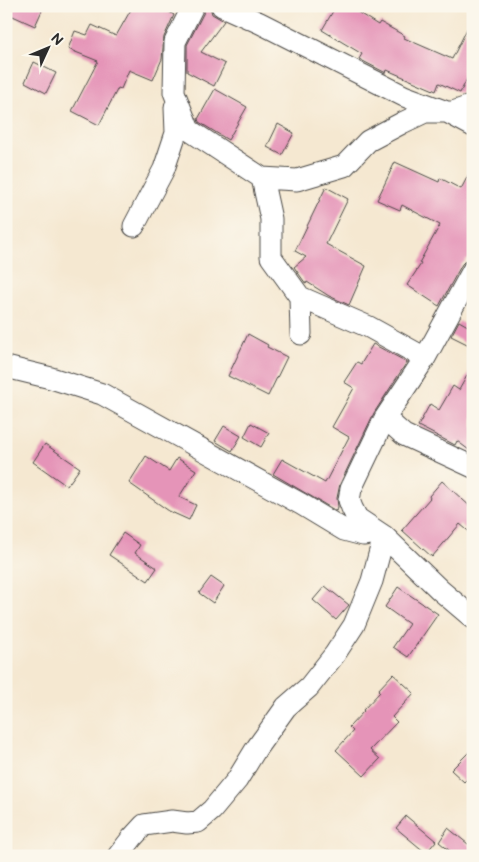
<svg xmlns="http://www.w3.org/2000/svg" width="479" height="862" viewBox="0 0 479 862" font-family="'Balsamiq Sans',sans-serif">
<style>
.building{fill:#e594b8}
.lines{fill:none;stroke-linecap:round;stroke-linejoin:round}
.street-casing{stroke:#494744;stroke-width:23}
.street{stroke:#fff;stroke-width:21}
</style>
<rect width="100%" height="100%" fill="#fbf7ec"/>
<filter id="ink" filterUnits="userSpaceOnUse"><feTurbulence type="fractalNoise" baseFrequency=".02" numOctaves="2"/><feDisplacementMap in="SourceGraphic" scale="10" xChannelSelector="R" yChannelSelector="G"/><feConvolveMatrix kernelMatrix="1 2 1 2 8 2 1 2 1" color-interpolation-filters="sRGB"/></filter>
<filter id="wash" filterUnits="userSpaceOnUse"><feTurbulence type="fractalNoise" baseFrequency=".0096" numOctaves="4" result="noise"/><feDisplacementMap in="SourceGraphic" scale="20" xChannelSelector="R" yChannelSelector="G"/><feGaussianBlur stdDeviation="1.12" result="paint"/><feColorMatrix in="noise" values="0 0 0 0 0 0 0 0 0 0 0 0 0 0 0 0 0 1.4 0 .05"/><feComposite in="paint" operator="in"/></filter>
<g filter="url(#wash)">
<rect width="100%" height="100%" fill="#f5e8d1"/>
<g id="blocks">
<path class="building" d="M6,6H44L35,26L6,13Z
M133,6H160L174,15L164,37L162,59L153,80L129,70L121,89L118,88L99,125L72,111L98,61L68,49L75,31L87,35L92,25L116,36Z
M205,6L210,7L212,14L224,21L201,52L225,64L214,86L187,72V45L204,12Z
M336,6H348L378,25L380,22L405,36L404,38L452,59L473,17V67L460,93L439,83L436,91L387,70L386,73L359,59L362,54L322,30Z
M34,62L56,73L46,93L25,82Z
M215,89L247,107L228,140L199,122L198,119Z
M278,124L294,133L282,155L267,147Z
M395,162L439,182L440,178L461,189L473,166V258L467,259L462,264L439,306L407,285L421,264L419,263L440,225L402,205L400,210L377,200Z
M326,187L348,199L326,244L366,266L349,305L329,296L307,282L306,284L294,267L306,257L295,251Z
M459,321L473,329V347L451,336Z
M248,334L268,345L267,347L287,357L268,396L228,376Z
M373,344L407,362L374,413L340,484L337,498L338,507L336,511L273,474L282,459L325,483L349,437L332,427L354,388L344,382L357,362L361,364Z
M473,365V453L457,441L455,445L418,426L430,404L439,410L453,386L459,390Z
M251,423L269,433L261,447L244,437Z
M224,426L241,436L232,451L215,441Z
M45,444L80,468L67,486L33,462Z
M146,456L169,471L177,458L196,470L179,497L196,505L189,520L169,511L129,483Z
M442,481L473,509V535L460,524L432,557L402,530L430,498L429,496Z
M123,533L140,545L135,553L157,568L148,581L109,555Z
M211,577L224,586L213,603L199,593Z
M325,586L349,605L336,620L313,600Z
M398,587L438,614L408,657L393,647L409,624L385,607Z
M393,674L414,693L392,717L397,722L370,750L380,759L364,776L336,750L353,731L349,727L364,711L363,710L380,692L378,690Z
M473,748V773L464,782L451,770Z
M406,816L436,841L426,853L396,828Z
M448,828L473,848V856H456L439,842Z"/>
</g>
</g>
<g filter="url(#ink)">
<use href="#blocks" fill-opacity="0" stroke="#494744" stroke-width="1"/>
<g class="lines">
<defs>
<path id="street" d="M193,6L175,42L174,92L189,130L262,178L297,180L344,166L368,141L402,123L425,112H453L473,105
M222,6L260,23L404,96L447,112L473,126
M262,178L271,219V257L300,297L301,334
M134,226L164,169L176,133L175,107
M473,270L425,358L385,418L351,489L349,500L352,508L357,518L384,536L440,590L473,618
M300,297L369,327L425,358
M6,367L51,378L102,394L301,504L344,530L363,535L378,533L384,536L372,581L354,625L335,654L309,687L286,707L256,749L237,780L212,810L198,822L187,823L172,821L144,825L132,838L118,856
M385,418L404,435L473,467"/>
</defs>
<use href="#street" class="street-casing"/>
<use href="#street" class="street"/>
</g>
</g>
<rect width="479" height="862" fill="none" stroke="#fbf7ec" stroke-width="25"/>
<g transform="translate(48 48) rotate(46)" stroke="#fbf7ec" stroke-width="4" paint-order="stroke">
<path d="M0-4L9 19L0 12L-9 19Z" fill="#2b2b2b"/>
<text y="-8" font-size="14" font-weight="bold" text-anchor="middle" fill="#2b2b2b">N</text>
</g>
</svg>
